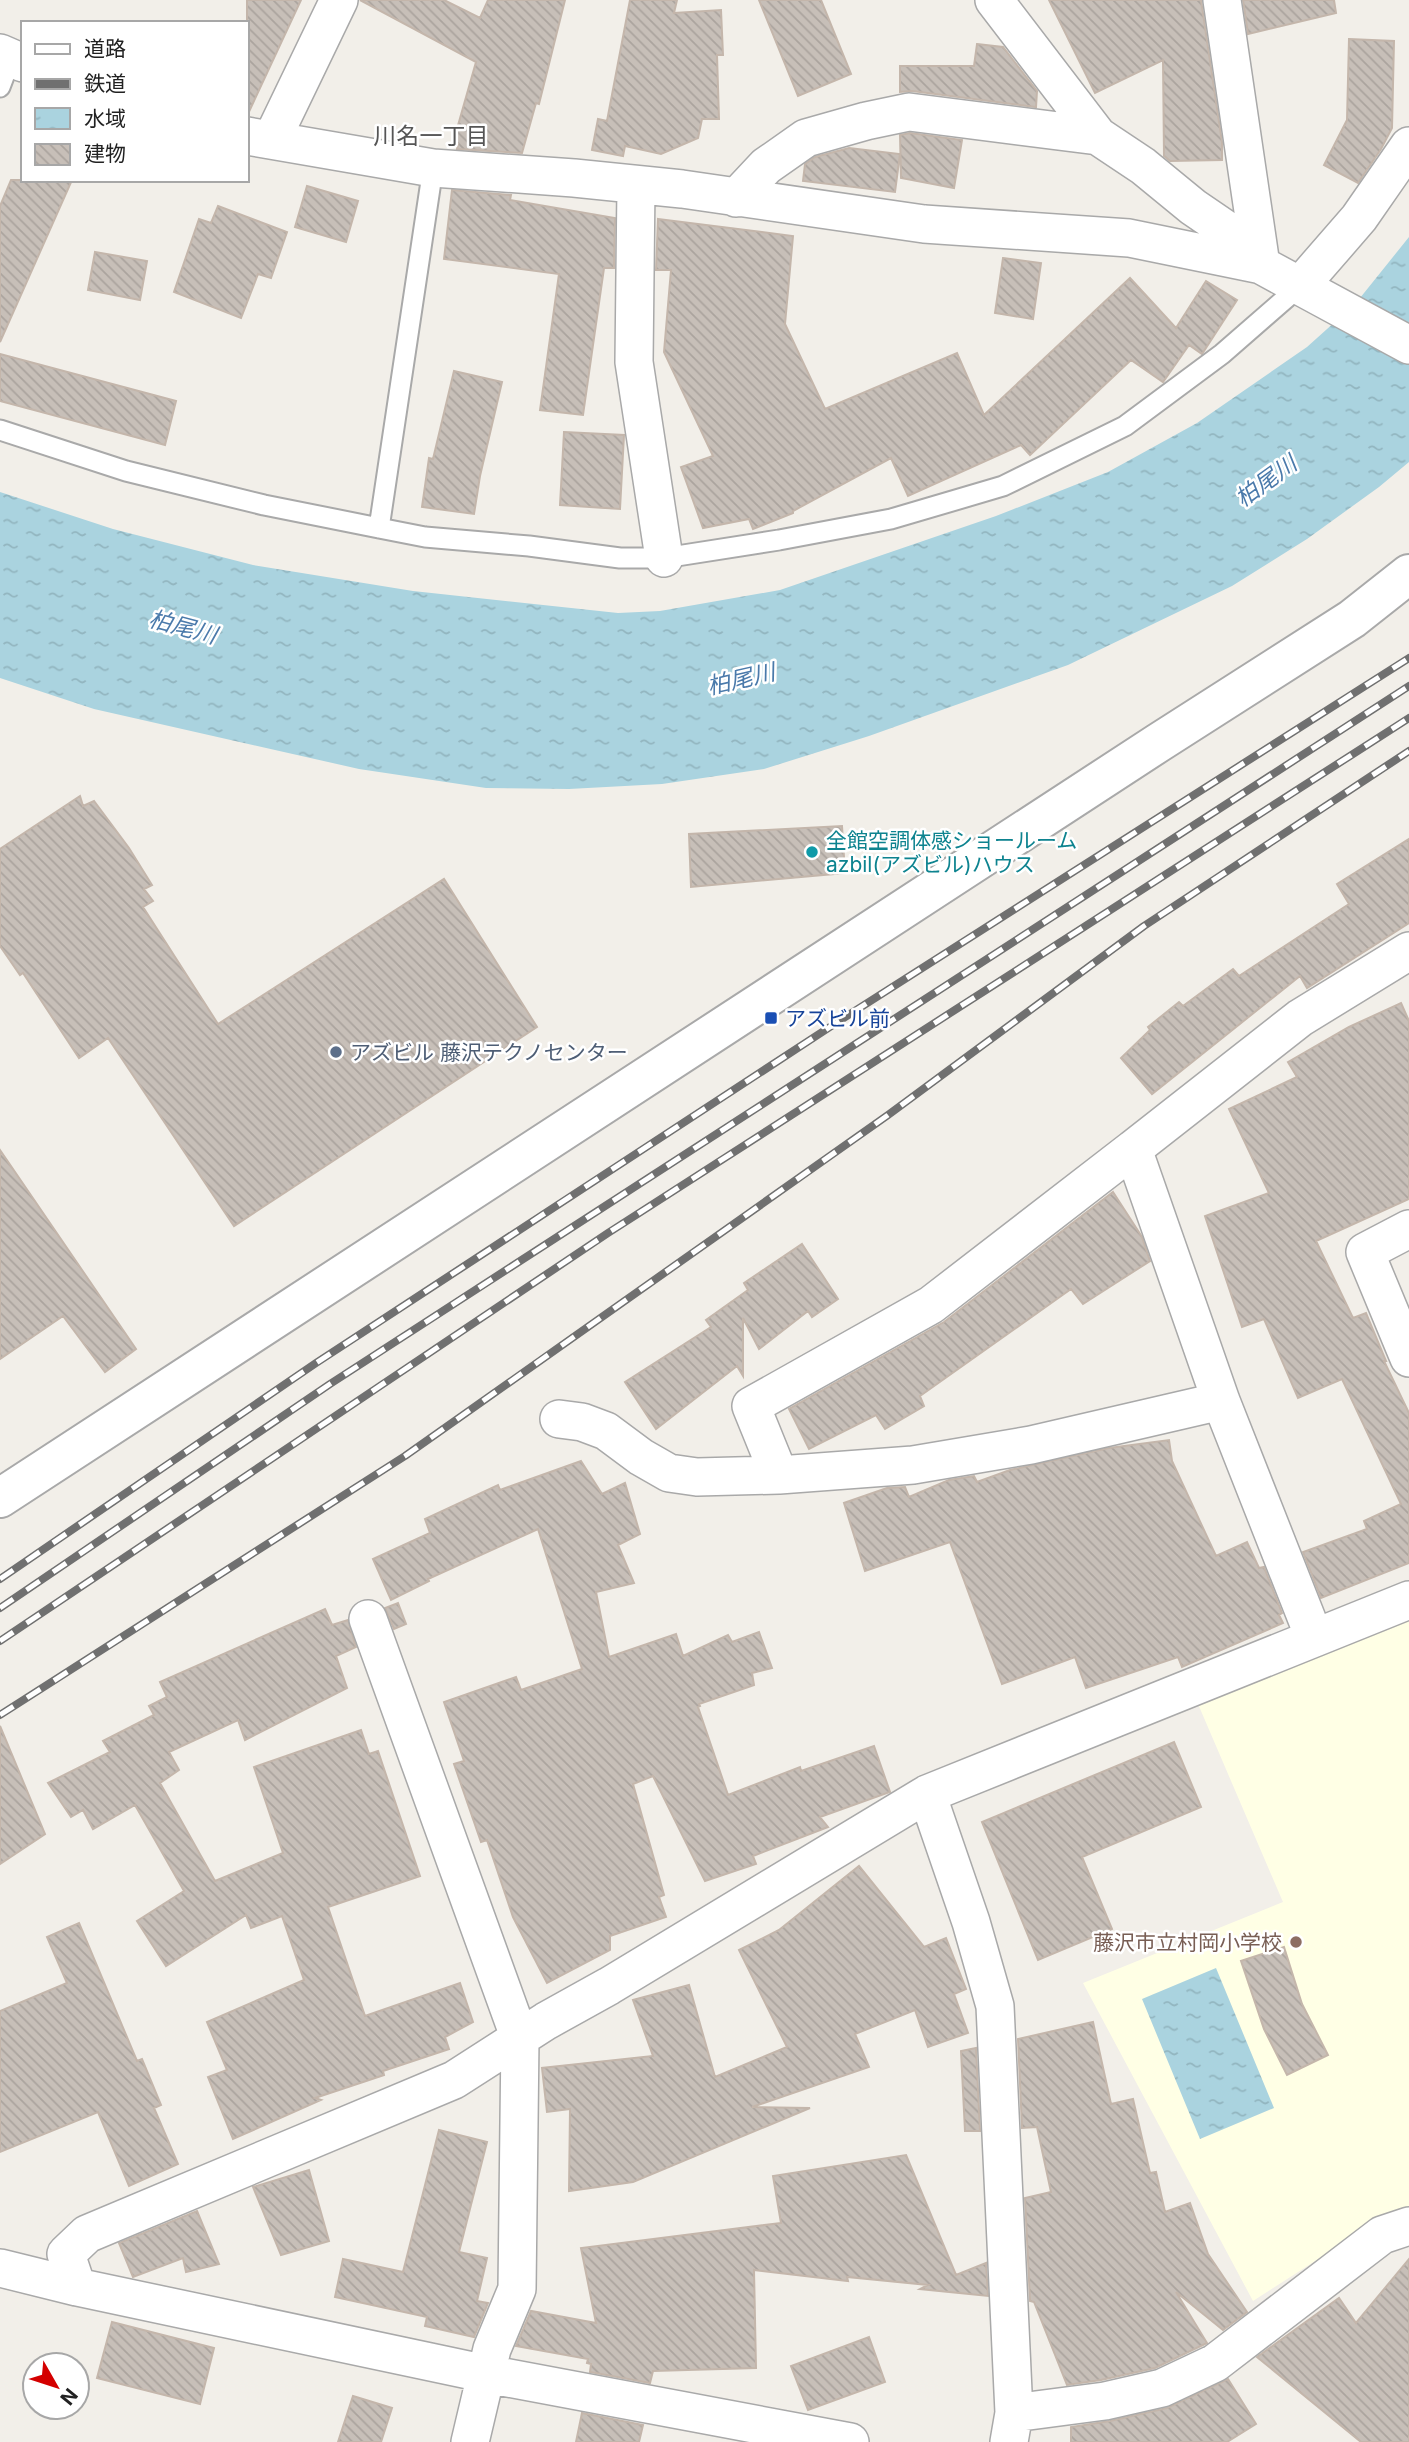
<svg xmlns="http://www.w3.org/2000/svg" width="1409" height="2442" viewBox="0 0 1409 2442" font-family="Inter,'Noto Sans JP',sans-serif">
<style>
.education{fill:#ffffe5}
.water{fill:url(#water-ripples)}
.building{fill:url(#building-back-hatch);stroke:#c4b6ab;stroke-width:2}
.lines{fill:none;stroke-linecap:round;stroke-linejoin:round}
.service-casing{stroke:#a9a9a9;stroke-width:23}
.minor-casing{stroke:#a9a9a9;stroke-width:40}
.tertiary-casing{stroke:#a9a9a9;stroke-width:42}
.service{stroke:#fff;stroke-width:19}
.minor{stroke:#fff;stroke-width:37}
.tertiary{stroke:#fff;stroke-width:38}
.rail-casing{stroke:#707070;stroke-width:8}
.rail{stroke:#fff;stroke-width:5;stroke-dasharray:16;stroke-linecap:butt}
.culture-dot{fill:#0f9aa8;stroke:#fff;stroke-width:2.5}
.transit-dot{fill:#1a4fb4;stroke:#fff;stroke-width:2.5}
.service-dot{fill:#5c6f8a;stroke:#fff;stroke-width:2.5}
.education-dot{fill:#8d6e63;stroke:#fff;stroke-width:2.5}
.labels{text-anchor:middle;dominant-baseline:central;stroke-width:5;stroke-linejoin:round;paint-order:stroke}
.culture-label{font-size:21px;fill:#0d838f;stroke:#fff;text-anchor:start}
.transit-label{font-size:21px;fill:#164399;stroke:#fff;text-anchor:start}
.service-label{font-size:21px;fill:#4e5e75;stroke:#fff;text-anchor:start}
.education-label{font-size:21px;fill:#785e54;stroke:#fff;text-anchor:end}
.neighbourhood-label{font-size:23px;fill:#555;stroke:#fff}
.water-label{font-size:23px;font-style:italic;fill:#4a7aab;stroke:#fff}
</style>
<defs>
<pattern id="water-ripples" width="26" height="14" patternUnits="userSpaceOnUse" patternTransform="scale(1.75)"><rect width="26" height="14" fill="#aad3df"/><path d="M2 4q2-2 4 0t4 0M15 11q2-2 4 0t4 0" fill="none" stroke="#92b5bf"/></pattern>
<pattern id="building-back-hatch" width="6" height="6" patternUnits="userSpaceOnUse" patternTransform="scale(1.75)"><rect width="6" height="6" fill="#c7bfb8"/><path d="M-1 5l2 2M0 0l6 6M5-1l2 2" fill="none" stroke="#aba49e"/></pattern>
</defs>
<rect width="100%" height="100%" fill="#f2efe9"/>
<path class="education" d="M1409,1620V2209L1368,2227L1253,2301L1083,1983L1283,1902L1198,1704Z"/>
<path class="water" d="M1409,237V462L1379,487L1307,539L1232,586L1068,665L869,736L764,769L662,784L569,789L486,788L359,769L94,709L0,678V492L113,529L253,565L413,591L618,613L660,611L780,590L996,516L1108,472L1197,423L1307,347L1356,303Z
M1216,1968L1274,2108L1200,2139L1142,1999Z"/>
<path class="building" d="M247,0H301L247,116Z
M360,0H444L480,18L488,0H565L539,104L536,103L522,153L457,149L458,144L453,143L476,62Z
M630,0H677L674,13L721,10L723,55H717L719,119H702L698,138L661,154L625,146L623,156L592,150L598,119L607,121Z
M759,0H821L851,74L798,96Z
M1049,0H1201L1222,142V160L1170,161L1164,156L1163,60L1095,93Z
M1243,0H1334L1336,13L1248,34Z
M1349,39L1394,41L1392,128L1381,149L1358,183L1324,165L1347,120Z
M977,44L1003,47L1037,91L1036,107L912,91L900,92V66H974Z
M910,133L962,140L954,188L901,178L900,135Z
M849,148L900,154L895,192L803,181L805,164L815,157Z
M11,180H72L0,342V206Z
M307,186L358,201L346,242L295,227Z
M452,190L511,195L510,200L615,218L614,268H604L583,415L540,410L559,274L444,259Z
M218,206L287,232L271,278L258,274L241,318L174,292L199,219L211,223Z
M658,219L793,236L785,324L825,409L957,353L984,415L1130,278L1176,328L1206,281L1237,300L1202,354L1189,345L1163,382L1131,360L1030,455L1021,445L908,496L891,458L793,511V513L753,529L749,519L703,528L681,467L713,456L664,352L671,270H656Z
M95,252L147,261L140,300L88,290Z
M1003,258L1041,263L1033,319L995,313Z
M0,354L176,401L165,445L0,401Z
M454,371L502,382L480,476L474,514L422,507L429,458L433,459Z
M564,432L624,435L620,509L560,505Z
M80,796L83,806L94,801L129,848L152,885L144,889L153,901L143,907L218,1024L444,879L537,1027L234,1226L108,1038L79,1058L23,973L20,975L0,946V849Z
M842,826L845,873L691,887L689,834Z
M1409,839V923L1307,988L1300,976L1152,1094L1121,1058L1150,1030L1148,1027L1179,1002L1183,1006L1233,969L1239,976L1349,904L1337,884Z
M1401,1003L1409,1021V1199L1316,1241L1353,1318L1366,1313L1386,1361H1384L1409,1413V1563L1321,1598L1303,1552L1367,1529L1364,1521L1401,1504L1342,1379L1298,1398L1264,1319L1242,1327L1205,1216L1269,1193L1229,1109L1297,1077L1288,1062L1349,1027Z
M0,1150L136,1349L105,1372L63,1316L0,1359Z
M1113,1192L1142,1237L1150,1261L1083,1304L1071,1289L920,1396L924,1406L885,1429L876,1415L809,1449L789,1409L944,1322Z
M802,1244L838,1299L812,1317L808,1311L759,1349L743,1318V1376L737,1366L656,1429L625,1382L711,1327L706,1320L748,1290L744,1283Z
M1169,1440L1172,1461L1216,1556L1247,1542L1259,1568L1264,1567L1282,1613L1279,1615L1283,1623L1182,1667L1178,1657L1086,1688L1075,1657L1002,1684L950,1542L865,1571L844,1503L887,1488L905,1487L909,1497L949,1480L974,1476L977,1482L1010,1470L1109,1448Z
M581,1461L602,1494L625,1483L640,1534L618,1545L634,1583L596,1592L609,1657L676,1634L683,1656L728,1635L732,1642L759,1632L772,1668L752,1673L754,1685L699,1704L700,1706L698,1707L728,1795L800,1767L801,1771L874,1746L890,1792L820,1817L828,1827L753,1856L756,1864L705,1881L653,1776L633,1784L664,1895L659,1897L666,1917L610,1936V1950L547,1983L513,1917L487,1840L481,1842L454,1764L464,1761L444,1702L516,1677L521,1690L582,1669L538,1529L428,1579L429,1581L391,1600L373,1559L430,1533L425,1519L498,1485L500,1490Z
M398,1603L406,1624L394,1629L385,1608Z
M325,1609L332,1625L348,1620L356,1647L336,1656L347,1688L245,1740L238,1720L169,1752L179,1770L160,1783L215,1881L283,1853L254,1767L361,1730L369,1754L378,1751L420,1876L328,1907L365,2016L460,1983L473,2022L445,2037L449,2049L383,2071L384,2075L315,2098L321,2100L233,2139L208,2077L227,2070L207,2022L304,1980L282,1916L251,1928L246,1915L166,1966L137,1921L184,1891L135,1805L93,1829L83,1810L71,1817L48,1783L110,1752L103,1741L154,1715L149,1706L167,1697L160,1682Z
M0,1726L45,1834L0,1864Z
M1174,1742L1201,1807L1082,1857L1112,1929L1038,1960L982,1822Z
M859,1866L924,1947L946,1938L966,1989L954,1994L968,2033L928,2047L915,2010L855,2034L869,2067L752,2107L810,2108L633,2182L569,2191L570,2109L547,2112L542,2068L653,2056L633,2000L689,1985L715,2077L787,2047L739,1950L779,1930Z
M79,1923L137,2061L142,2059L161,2105L154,2108L178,2164L129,2186L98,2112L0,2152V2011L67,1983L47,1937Z
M1284,1947L1302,2004L1328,2055L1287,2075L1264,2029L1241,1961Z
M1093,2022L1111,2104L1133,2099L1150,2173L1156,2172L1165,2212L1190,2203L1208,2254L1247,2312L1223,2330L1176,2292L1207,2343L1155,2368L1101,2380L1067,2385L1034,2302L1030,2301L1025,2198L1051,2192L1037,2127L1022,2128L1018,2039Z
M976,2048L980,2131H965L961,2051Z
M439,2130L487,2142L459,2252L487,2258L477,2301L488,2303L474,2337L425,2326L427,2317L335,2297L343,2259L403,2272Z
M906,2155L956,2275L986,2263L988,2296L920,2289L928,2285L847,2277L848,2281L754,2270L756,2368L653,2371L650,2383L590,2372L591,2364L587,2363L588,2359L516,2346L531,2311L596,2323L581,2248L781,2223L773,2176Z
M309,2170L329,2241L281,2255L253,2187Z
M197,2211L219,2264L186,2272L183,2258L133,2277L119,2243Z
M1409,2259V2442H1361L1257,2357L1339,2298L1356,2323Z
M112,2322L214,2348L200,2404L97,2378Z
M869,2337L885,2382L808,2410L791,2366Z
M1228,2379L1256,2424L1227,2442H1071V2427L1110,2421L1167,2408Z
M353,2396L392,2408L381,2442H338Z
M582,2413L643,2425L639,2442H576Z"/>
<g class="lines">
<defs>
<path id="service" d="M0,87L11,58
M0,430L126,471L264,505L379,528L425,537L529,546L620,558H664L779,540L891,519L1003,486L1125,426L1222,354L1300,286
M379,528L433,168"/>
<path id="minor" d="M994,0L1098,136
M1222,0L1261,265
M0,53L23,63
M247,136L433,168L574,178L682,189L924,224L1129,238L1261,265L1409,345
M272,139L339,0
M636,185L634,362L664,558
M736,198L766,166L806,138L866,121L909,112L1098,136L1143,166L1193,207L1259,252
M1300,286L1359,218L1409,146
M1409,1229L1365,1252L1409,1358
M559,1419L582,1422L606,1431L641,1457L669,1473L697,1477L779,1475L913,1465L1031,1445L1221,1401
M779,1475L751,1406L931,1305L1133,1149
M368,1619L520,2039L517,2289L492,2349L470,2442
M1314,1637L1221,1401L1133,1149L1300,1018L1409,951
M927,1794L971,1922L995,2006L1014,2413L1009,2442
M0,2268L77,2287L487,2374L850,2442
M77,2287L66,2254L87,2234L454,2080L546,2021L609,1986L927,1794L1409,1600
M1014,2413L1105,2401L1162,2388L1215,2363L1382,2235L1409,2226"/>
<path id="tertiary" d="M0,1498L1158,743L1352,619L1409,574"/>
</defs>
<use href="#service" class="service-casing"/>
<use href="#minor" class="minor-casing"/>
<use href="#tertiary" class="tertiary-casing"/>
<use href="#service" class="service"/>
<use href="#minor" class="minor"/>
<use href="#tertiary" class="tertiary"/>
<defs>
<path id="rail" d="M0,1579L316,1363L839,1021L1409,658
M0,1608L330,1384L1409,686
M0,1641L608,1233L1409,718
M0,1715L405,1456L888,1115L1144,926L1409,751"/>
</defs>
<use href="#rail" class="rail-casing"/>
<use href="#rail" class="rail"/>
</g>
<circle class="culture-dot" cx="812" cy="852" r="7"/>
<rect class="transit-dot" x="764" y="1011" width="14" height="14" rx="3.5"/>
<circle class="service-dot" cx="336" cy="1052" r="7"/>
<circle class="education-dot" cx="1296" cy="1942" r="7"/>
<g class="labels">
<g class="culture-label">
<text x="826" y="840">全館空調体感ショールーム<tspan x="826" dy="24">azbil(アズビル)ハウス</tspan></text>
</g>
<g class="transit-label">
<text x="785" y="1018">アズビル前</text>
</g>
<g class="service-label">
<text x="350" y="1052">アズビル 藤沢テクノセンター</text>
</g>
<g class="education-label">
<text x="1282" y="1942">藤沢市立村岡小学校</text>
</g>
<g class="neighbourhood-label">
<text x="431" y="136">川名一丁目</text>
</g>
<g class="water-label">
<text transform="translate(1266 481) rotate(-36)">柏尾川</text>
<text transform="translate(183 627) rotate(15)">柏尾川</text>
<text transform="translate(741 679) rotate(-13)">柏尾川</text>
</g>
</g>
<rect x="21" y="21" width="228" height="161" fill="#ffffff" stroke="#a7a7a7" stroke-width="2"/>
<rect x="35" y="44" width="35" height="10" fill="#ffffff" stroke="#a7a7a7" stroke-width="2"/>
<text x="84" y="56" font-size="21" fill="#222222">道路</text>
<rect x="35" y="79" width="35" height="10" fill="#707070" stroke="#a7a7a7" stroke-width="2"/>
<text x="84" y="91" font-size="21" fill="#222222">鉄道</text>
<rect x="35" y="108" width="35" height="21" fill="url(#water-ripples)" stroke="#a7a7a7" stroke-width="2"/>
<text x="84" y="126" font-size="21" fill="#222222">水域</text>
<rect x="35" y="144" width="35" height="21" fill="url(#building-back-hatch)" stroke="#a7a7a7" stroke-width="2"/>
<text x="84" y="161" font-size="21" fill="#222222">建物</text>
<g transform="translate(56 2386) rotate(129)"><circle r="33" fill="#ffffff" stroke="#a7a7a7" stroke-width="2"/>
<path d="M0-5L12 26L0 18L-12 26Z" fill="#d40000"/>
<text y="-10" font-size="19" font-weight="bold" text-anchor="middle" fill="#222222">N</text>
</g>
</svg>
